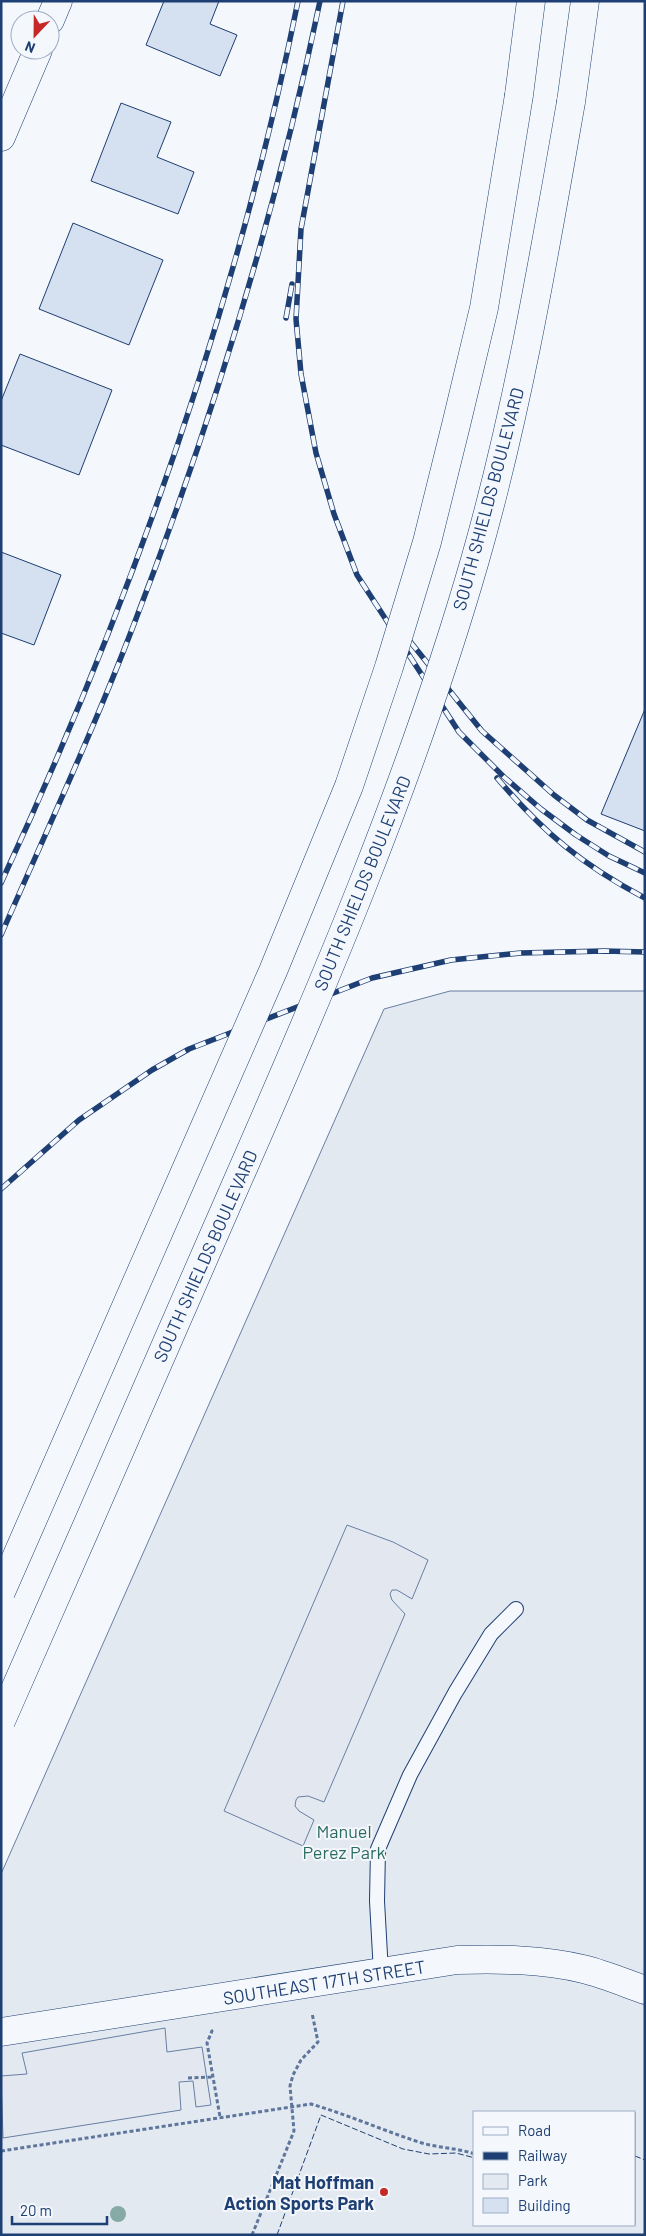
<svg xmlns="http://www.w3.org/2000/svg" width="646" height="2236" viewBox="0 0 646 2236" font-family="Barlow,sans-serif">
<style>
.green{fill:#e3e9f0;stroke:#687fa3;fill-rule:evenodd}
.parking{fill:#e3e8f0;stroke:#687fa3}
.building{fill:#d5e0f0;stroke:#1d3f73}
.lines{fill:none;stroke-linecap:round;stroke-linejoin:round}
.service-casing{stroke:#1d3f73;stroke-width:16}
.minor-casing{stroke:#1d3f73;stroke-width:29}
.primary-casing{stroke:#1d3f73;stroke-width:29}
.path{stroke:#5e769c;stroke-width:3;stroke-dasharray:4 2.5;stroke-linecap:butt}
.service{stroke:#f4f7fb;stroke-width:14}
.minor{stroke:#f4f7fb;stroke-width:28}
.primary{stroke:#f4f7fb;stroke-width:28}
.rail-casing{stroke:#1d3f73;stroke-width:5.5}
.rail{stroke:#f4f7fb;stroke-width:4;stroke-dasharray:11;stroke-linecap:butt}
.primary-bridge-casing{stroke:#1d3f73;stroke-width:29;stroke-linecap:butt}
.primary-bridge{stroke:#f4f7fb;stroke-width:28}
.fence{stroke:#1d3f73;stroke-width:1;stroke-dasharray:6 2.5;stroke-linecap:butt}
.tree{fill:#86aba6}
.poi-dot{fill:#c62828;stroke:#f4f7fb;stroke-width:2}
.labels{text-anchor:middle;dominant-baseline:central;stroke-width:4;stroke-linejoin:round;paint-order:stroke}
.street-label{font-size:18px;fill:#1d3f73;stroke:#f4f7fb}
.park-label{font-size:18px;fill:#2c6c60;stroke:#f4f7fb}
.poi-label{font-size:18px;font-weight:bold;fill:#1d3f73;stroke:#f4f7fb;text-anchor:end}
</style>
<rect width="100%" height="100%" fill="#f4f7fb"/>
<path class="green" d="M450,991H645V2235H1V1874L384,1009ZM475,2112H635V2225H475Z"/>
<path class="parking" d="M347,1525L393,1542L428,1560L412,1599L397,1590H392L390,1594L392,1600L405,1614L324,1802L308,1796L298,1797L296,1800L295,1806L299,1811L314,1820L303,1846L224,1811Z
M165,2028L167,2052L202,2047L211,2105L196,2107L193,2081L179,2082L181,2110L3,2138L1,2076L27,2074L22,2053Z"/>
<path class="building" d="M164,1H219L210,24L237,35L220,76L146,45Z
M121,103L171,122L157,157L194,172L178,214L91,181Z
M73,223L163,260L129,345L39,309Z
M20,354L112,390L79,475L1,445V401Z
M1,552L61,575L34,645L1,633Z
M645,709V831L601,814Z"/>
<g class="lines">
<defs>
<path id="service" d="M381,1973L377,1901L378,1849L410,1775L455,1693L491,1634L516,1609"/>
<path id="minor" d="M50,20L58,1
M1,137L38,50
M1,2032L457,1960C500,1959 542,1959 583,1969C604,1974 625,1983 645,1990"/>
<path id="primary" d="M519,95L531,1
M571,102L585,1"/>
</defs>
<use href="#service" class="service-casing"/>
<use href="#minor" class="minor-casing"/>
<use href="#primary" class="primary-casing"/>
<path class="path" d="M211,2030L212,2031L207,2043L220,2117
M188,2078L212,2077
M1,2151L311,2104C349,2115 384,2131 422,2143C439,2148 457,2148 475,2154
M252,2235L294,2131L290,2086L293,2075L301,2060L318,2042L312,2013"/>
<use href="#service" class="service"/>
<use href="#minor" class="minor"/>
<use href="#primary" class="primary"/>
<defs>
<path id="rail" d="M343,1L301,229L296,319L301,374L316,453L334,514L357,575L459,732L504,777L541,809L576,835L609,856L645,873
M286,318L292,284
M396,624L482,731L554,795L587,820L645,852
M497,778C543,832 582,865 645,898
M1,883C131,603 237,304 298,1
M1,935C46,832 94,729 134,624C212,422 276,213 320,1
M1,1189L79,1120L152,1070L189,1049L372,978L451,960L521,953L604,951L645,952"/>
</defs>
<use href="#rail" class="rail-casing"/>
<use href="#rail" class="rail"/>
<defs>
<path id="primary-bridge" d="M1,1592L273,971L349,786L389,667L427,542L456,425L484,308L519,95
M1,1721C78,1547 154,1372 230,1198C322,989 412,779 475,560C518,410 544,256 571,102"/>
</defs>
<use href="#primary-bridge" class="primary-bridge-casing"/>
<use href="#primary-bridge" class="primary-bridge"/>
<path class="fence" d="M635,2156L645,2160
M277,2235L321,2115L403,2149L429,2154L456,2153L475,2158"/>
</g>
<circle class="tree" cx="118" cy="2214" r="8"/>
<circle class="poi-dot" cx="384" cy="2192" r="5"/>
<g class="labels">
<g class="street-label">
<text transform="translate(488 499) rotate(-75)">SOUTH SHIELDS BOULEVARD</text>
<text transform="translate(362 883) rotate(-68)">SOUTH SHIELDS BOULEVARD</text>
<text transform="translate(205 1256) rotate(-66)">SOUTH SHIELDS BOULEVARD</text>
<text transform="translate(324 1982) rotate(-9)">SOUTHEAST 17TH STREET</text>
</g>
<g class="park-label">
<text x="344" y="1831">Manuel<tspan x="344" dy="21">Perez Park</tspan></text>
</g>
<g class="poi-label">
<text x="374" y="2182">Mat Hoffman<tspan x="374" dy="21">Action Sports Park</tspan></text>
</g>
</g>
<rect width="646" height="2236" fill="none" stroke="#1d3f73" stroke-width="5"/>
<rect x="473" y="2111" width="162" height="115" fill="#f4f7fb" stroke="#9eadc5"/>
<rect x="483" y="2127" width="25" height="8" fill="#f4f7fb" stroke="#9eadc5"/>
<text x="518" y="2136" font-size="15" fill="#1d3f73">Road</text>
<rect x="483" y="2152" width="25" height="8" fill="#1d3f73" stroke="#9eadc5"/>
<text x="518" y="2161" font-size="15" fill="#1d3f73">Railway</text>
<rect x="483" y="2174" width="25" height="15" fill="#e3e9f0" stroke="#9eadc5"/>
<text x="518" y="2186" font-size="15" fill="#1d3f73">Park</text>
<rect x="483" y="2198" width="25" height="15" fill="#d5e0f0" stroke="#9eadc5"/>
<text x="518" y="2211" font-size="15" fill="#1d3f73">Building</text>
<g transform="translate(35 35) rotate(202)"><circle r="24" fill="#f4f7fb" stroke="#9eadc5"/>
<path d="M0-4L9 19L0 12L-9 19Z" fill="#c62828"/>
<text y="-8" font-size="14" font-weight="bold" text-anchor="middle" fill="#1d3f73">N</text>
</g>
<path d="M12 2216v8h95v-8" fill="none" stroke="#1d3f73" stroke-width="2.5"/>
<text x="20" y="2216" font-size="15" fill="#1d3f73" stroke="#f4f7fb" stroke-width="4" paint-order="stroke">20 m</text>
</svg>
